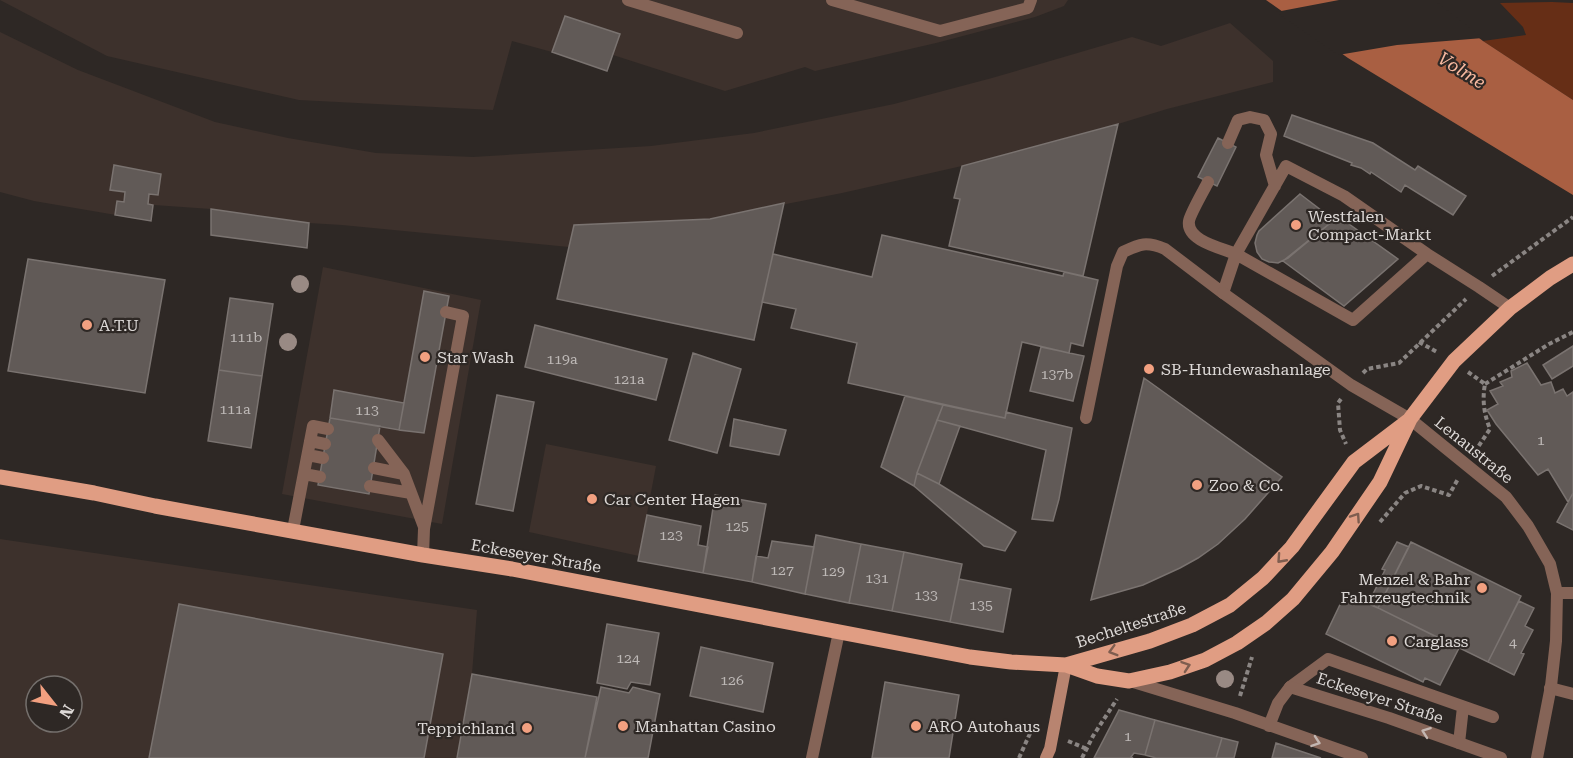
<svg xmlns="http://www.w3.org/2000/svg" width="1573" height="758" viewBox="0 0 1573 758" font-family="'Roboto Serif',serif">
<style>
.built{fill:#3d312c;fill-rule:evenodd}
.green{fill:#662e16}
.water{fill:#a95f42}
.pier{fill:#2e2825}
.building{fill:#615a57;stroke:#7a7370;stroke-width:1.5}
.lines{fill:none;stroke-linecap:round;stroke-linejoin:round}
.path{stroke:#8a8583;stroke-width:4;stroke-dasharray:4.5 3;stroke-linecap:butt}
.lane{stroke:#856457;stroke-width:12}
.street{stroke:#856457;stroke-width:12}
.secondary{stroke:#b88470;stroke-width:12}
.primary{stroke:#e09d83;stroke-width:15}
.tree{fill:#998a84}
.oneway{stroke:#7e5d4f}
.oneway2{stroke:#c3b6b1}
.poi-dot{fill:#f2a080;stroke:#2e2825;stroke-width:2}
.labels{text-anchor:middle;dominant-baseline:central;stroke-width:4.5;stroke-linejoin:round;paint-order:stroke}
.number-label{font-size:14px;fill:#beb9b7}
.poi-label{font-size:16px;fill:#ddd9d7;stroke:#2e2825;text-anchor:start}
.street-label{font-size:16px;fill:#ddd9d7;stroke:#2e2825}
.water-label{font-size:18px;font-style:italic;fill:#f9baa1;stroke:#2e2825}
</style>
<rect width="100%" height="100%" fill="#2e2825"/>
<path class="built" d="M0,0H1068L1064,6L1035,17L936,43L815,71L805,67L725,91L613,55L607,71L552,52L512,41L493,110L299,100L107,56Z
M1230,23L1273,61V82L1167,109L1118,124L962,166L842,193L710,219L574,225L569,247L342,225L309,223L211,209L154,205L151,221L34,201L0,192V32L78,70L215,122L288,138L376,153L473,157L651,146L754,133L894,104L992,78L1132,37L1161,46Z
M323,267L481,300L442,524L282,494Z
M546,444L656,466L639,556L529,532Z
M0,539L477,610L472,674L457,758H0ZM36,686H72V722H36Z"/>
<path class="green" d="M1552,2L1573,3V100L1483,41L1526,35L1523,27L1500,3Z"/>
<path class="water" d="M1266,0H1429L1483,41L1573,100V195L1348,58Z"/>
<path class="pier" d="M1339,0H1434L1483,38L1397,45L1338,55L1276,12Z"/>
<path class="building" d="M565,16L620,34L607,71L552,52Z
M1292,115L1373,143L1415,170L1418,166L1466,196L1453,215L1405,185L1401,192L1371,172L1370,174L1361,168L1351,165L1352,163L1284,136Z
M1118,124L1083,276L949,246L960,199L954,198L962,166Z
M1218,138L1236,147L1217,186L1198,177Z
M114,165L161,174L158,195L149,194L148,204L153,205L151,221L115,215L117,201L124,202L125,192L110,190Z
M1300,194L1334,220L1288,258L1278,263L1269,262L1262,259L1257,252L1255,243L1257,235L1259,231Z
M784,203L754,340L557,299L574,225L710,219Z
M211,209L309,223L307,248L211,235Z
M1335,214L1398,259L1344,306L1283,261L1334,220L1331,217Z
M882,235L1063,276L1064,272L1098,280L1083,346L1071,343L1069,353L1022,342L1005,418L848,383L857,343L791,328L796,309L762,302L773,254L872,277Z
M28,259L165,280L145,393L8,371Z
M424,291L449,296L424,433L399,430Z
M230,298L273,304L262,376L219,370Z
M535,325L667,359L656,400L525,367Z
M1573,346V366L1552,379L1543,365Z
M1041,347L1084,356L1073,401L1030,391Z
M693,353L741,369L717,453L669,440Z
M1527,363L1541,385L1551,382L1555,393L1563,389L1567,396L1573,392V493L1568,502L1548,469L1538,475L1496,424L1487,410L1498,404L1490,391L1503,386L1500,382L1512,377L1511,371Z
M219,370L262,376L251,448L208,441Z
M1144,378L1282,477L1245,519L1218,544L1198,558L1180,568L1143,585L1091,600Z
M334,390L404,403L399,430L330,418Z
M497,395L534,402L513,511L476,504Z
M905,396L943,405L917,473L914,486L881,467Z
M943,405L1005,418L1006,412L1072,428L1059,499L1053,521L1032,519L1046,450L937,420Z
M330,418L380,426L369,494L318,485Z
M734,419L786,430L779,455L730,446Z
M937,420L960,426L939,484L917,473Z
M917,473L939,484L1016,532L1005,551L984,546L914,486Z
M1573,493V530L1557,522Z
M715,495L766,504L752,582L703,573Z
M647,515L701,526L698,545L708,547L703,573L638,561Z
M816,535L861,544L849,603L805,594Z
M772,541L814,547L805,594L752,582L756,556L768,558Z
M1397,542L1409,547L1378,608L1371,605V598L1385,570L1382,569Z
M1411,542L1521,596L1488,662L1378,608Z
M861,544L904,552L892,611L849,603Z
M904,552L962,564L950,622L892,611Z
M959,579L1011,589L1003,632L950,622Z
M1346,592L1459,648L1440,685L1425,678L1423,682L1326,634Z
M1519,601L1534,608L1525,626L1533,630L1521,653L1524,654L1514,675L1488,662Z
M179,604L443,654L424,758H149Z
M607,624L659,633L650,685L631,682L627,689L597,683Z
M701,647L773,663L763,712L690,696Z
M472,674L597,697L585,758H457Z
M885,682L959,695L949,758H872Z
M601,687L629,693L633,687L660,694L648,758H585Z
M1119,710L1155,720L1145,755L1134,753L1131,757L1133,758H1094Z
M1155,720L1222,738L1216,758H1156L1145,755Z
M1222,738L1238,742L1234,758H1216Z
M1276,743L1321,758H1272Z"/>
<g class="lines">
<path class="path" d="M1492,276L1573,217
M1419,342L1437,352
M1468,372L1485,384C1482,400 1484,414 1490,429L1476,450
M1363,373L1367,369L1399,363L1466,299
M1485,384L1549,344L1573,332
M1341,399L1338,403L1340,430L1346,444
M1380,522L1405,493L1421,486L1449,495L1458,479
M1240,696L1252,657
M1068,741L1087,749
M1019,758L1031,731L1035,732
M1082,758L1093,736L1117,699"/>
<path class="lane" d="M628,0L737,33
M832,0L940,31L1028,8L1031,0
M1228,143L1238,120L1250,117L1264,120L1271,134L1266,155L1275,186
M1208,182C1204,190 1190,214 1189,221C1186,241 1222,248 1236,254L1286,166L1344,196L1427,254
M1086,418L1117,266L1123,252C1140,244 1146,241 1165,249L1223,293L1236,254L1353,320L1427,254L1479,287L1510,308
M378,440L404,474L424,527
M310,441L325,444
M308,455L323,458
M374,468L404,474
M304,474L320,477
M370,486L411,493
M293,530L313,426L328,429
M423,555L424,529L463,316L446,312
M1290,687L1328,659L1493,717
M1550,688L1573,694
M1459,743L1463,707
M812,758L839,632"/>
<path class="street" d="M1223,293L1351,385L1410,419L1506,497L1528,526L1550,564L1557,593L1556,641L1551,686L1537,758
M1557,593H1573
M1130,681L1235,713L1362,758
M1269,726L1278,703L1290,687L1389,718L1501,758"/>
<path class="secondary" d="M1046,758L1050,749L1066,665"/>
<path class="primary" d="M0,477L94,493L155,506L423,555L512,569L970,657L1011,662L1066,665L1097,676L1129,681L1170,672L1205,660L1237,643L1266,623L1293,599L1332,552L1380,482L1410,419L1454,361L1510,308L1550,278L1573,264
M1066,665L1150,641L1192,625L1230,605L1263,578L1292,547L1354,462L1408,421"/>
</g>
<g class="tree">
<circle cx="300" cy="284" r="9"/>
<circle cx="288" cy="342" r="9"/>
<circle cx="1225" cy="679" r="9"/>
</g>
<defs><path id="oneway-chevron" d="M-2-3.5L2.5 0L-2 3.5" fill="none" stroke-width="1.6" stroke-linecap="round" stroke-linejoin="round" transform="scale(1.5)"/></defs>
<g class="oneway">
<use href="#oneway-chevron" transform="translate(1356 517) rotate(-56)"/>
<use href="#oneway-chevron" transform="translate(1281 559) rotate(132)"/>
<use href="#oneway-chevron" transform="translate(1113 651) rotate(164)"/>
<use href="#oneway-chevron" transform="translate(1186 666) rotate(-19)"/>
</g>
<g class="oneway2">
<use href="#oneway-chevron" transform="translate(1426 732) rotate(-160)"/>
<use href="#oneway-chevron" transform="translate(1316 742) rotate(19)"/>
</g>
<g class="poi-dot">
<circle cx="1296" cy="225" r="6"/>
<circle cx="87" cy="325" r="6"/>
<circle cx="425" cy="357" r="6"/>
<circle cx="1149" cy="369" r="6"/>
<circle cx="1197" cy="485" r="6"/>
<circle cx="592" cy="499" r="6"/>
<circle cx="1482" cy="588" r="6"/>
<circle cx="1392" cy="641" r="6"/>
<circle cx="623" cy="726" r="6"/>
<circle cx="916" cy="726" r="6"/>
<circle cx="527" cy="728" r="6"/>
</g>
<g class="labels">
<g class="number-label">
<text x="246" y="337">111b</text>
<text x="562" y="359">119a</text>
<text x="1057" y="374">137b</text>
<text x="629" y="379">121a</text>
<text x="235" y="409">111a</text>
<text x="367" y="410">113</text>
<text x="1541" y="440">1</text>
<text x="737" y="526">125</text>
<text x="671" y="535">123</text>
<text x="782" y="570">127</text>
<text x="833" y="571">129</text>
<text x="877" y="578">131</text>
<text x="926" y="595">133</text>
<text x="981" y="605">135</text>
<text x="1513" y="642">4</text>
<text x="628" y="658">124</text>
<text x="732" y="680">126</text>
<text x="1128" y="736">1</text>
</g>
<g class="poi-label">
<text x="1308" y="216">Westfalen<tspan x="1308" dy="18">Compact-Markt</tspan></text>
<text x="99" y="325">A.T.U</text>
<text x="437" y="357">Star Wash</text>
<text x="1161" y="369">SB-Hundewashanlage</text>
<text x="1209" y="485">Zoo &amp; Co.</text>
<text x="604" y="499">Car Center Hagen</text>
<text x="1470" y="579" text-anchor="end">Menzel &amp; Bahr<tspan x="1470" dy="18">Fahrzeugtechnik</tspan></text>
<text x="1404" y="641">Carglass</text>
<text x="635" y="726">Manhattan Casino</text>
<text x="928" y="726">ARO Autohaus</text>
<text x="515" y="728" text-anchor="end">Teppichland</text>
</g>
<g class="street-label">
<text transform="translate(1474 450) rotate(39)">Lenaustraße</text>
<text transform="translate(536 556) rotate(10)">Eckeseyer Straße</text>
<text transform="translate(1131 625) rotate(-18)">Becheltestraße</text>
<text transform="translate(1380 698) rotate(18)">Eckeseyer Straße</text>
</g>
<g class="water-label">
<text transform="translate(1462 70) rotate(32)">Volme</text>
</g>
</g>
<g transform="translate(54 704) rotate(121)"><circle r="28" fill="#2e2825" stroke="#746f6c" stroke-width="1.5"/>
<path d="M0-4.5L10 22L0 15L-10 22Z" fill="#f2a080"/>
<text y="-9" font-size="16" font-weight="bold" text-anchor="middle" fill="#ddd9d7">N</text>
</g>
</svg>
